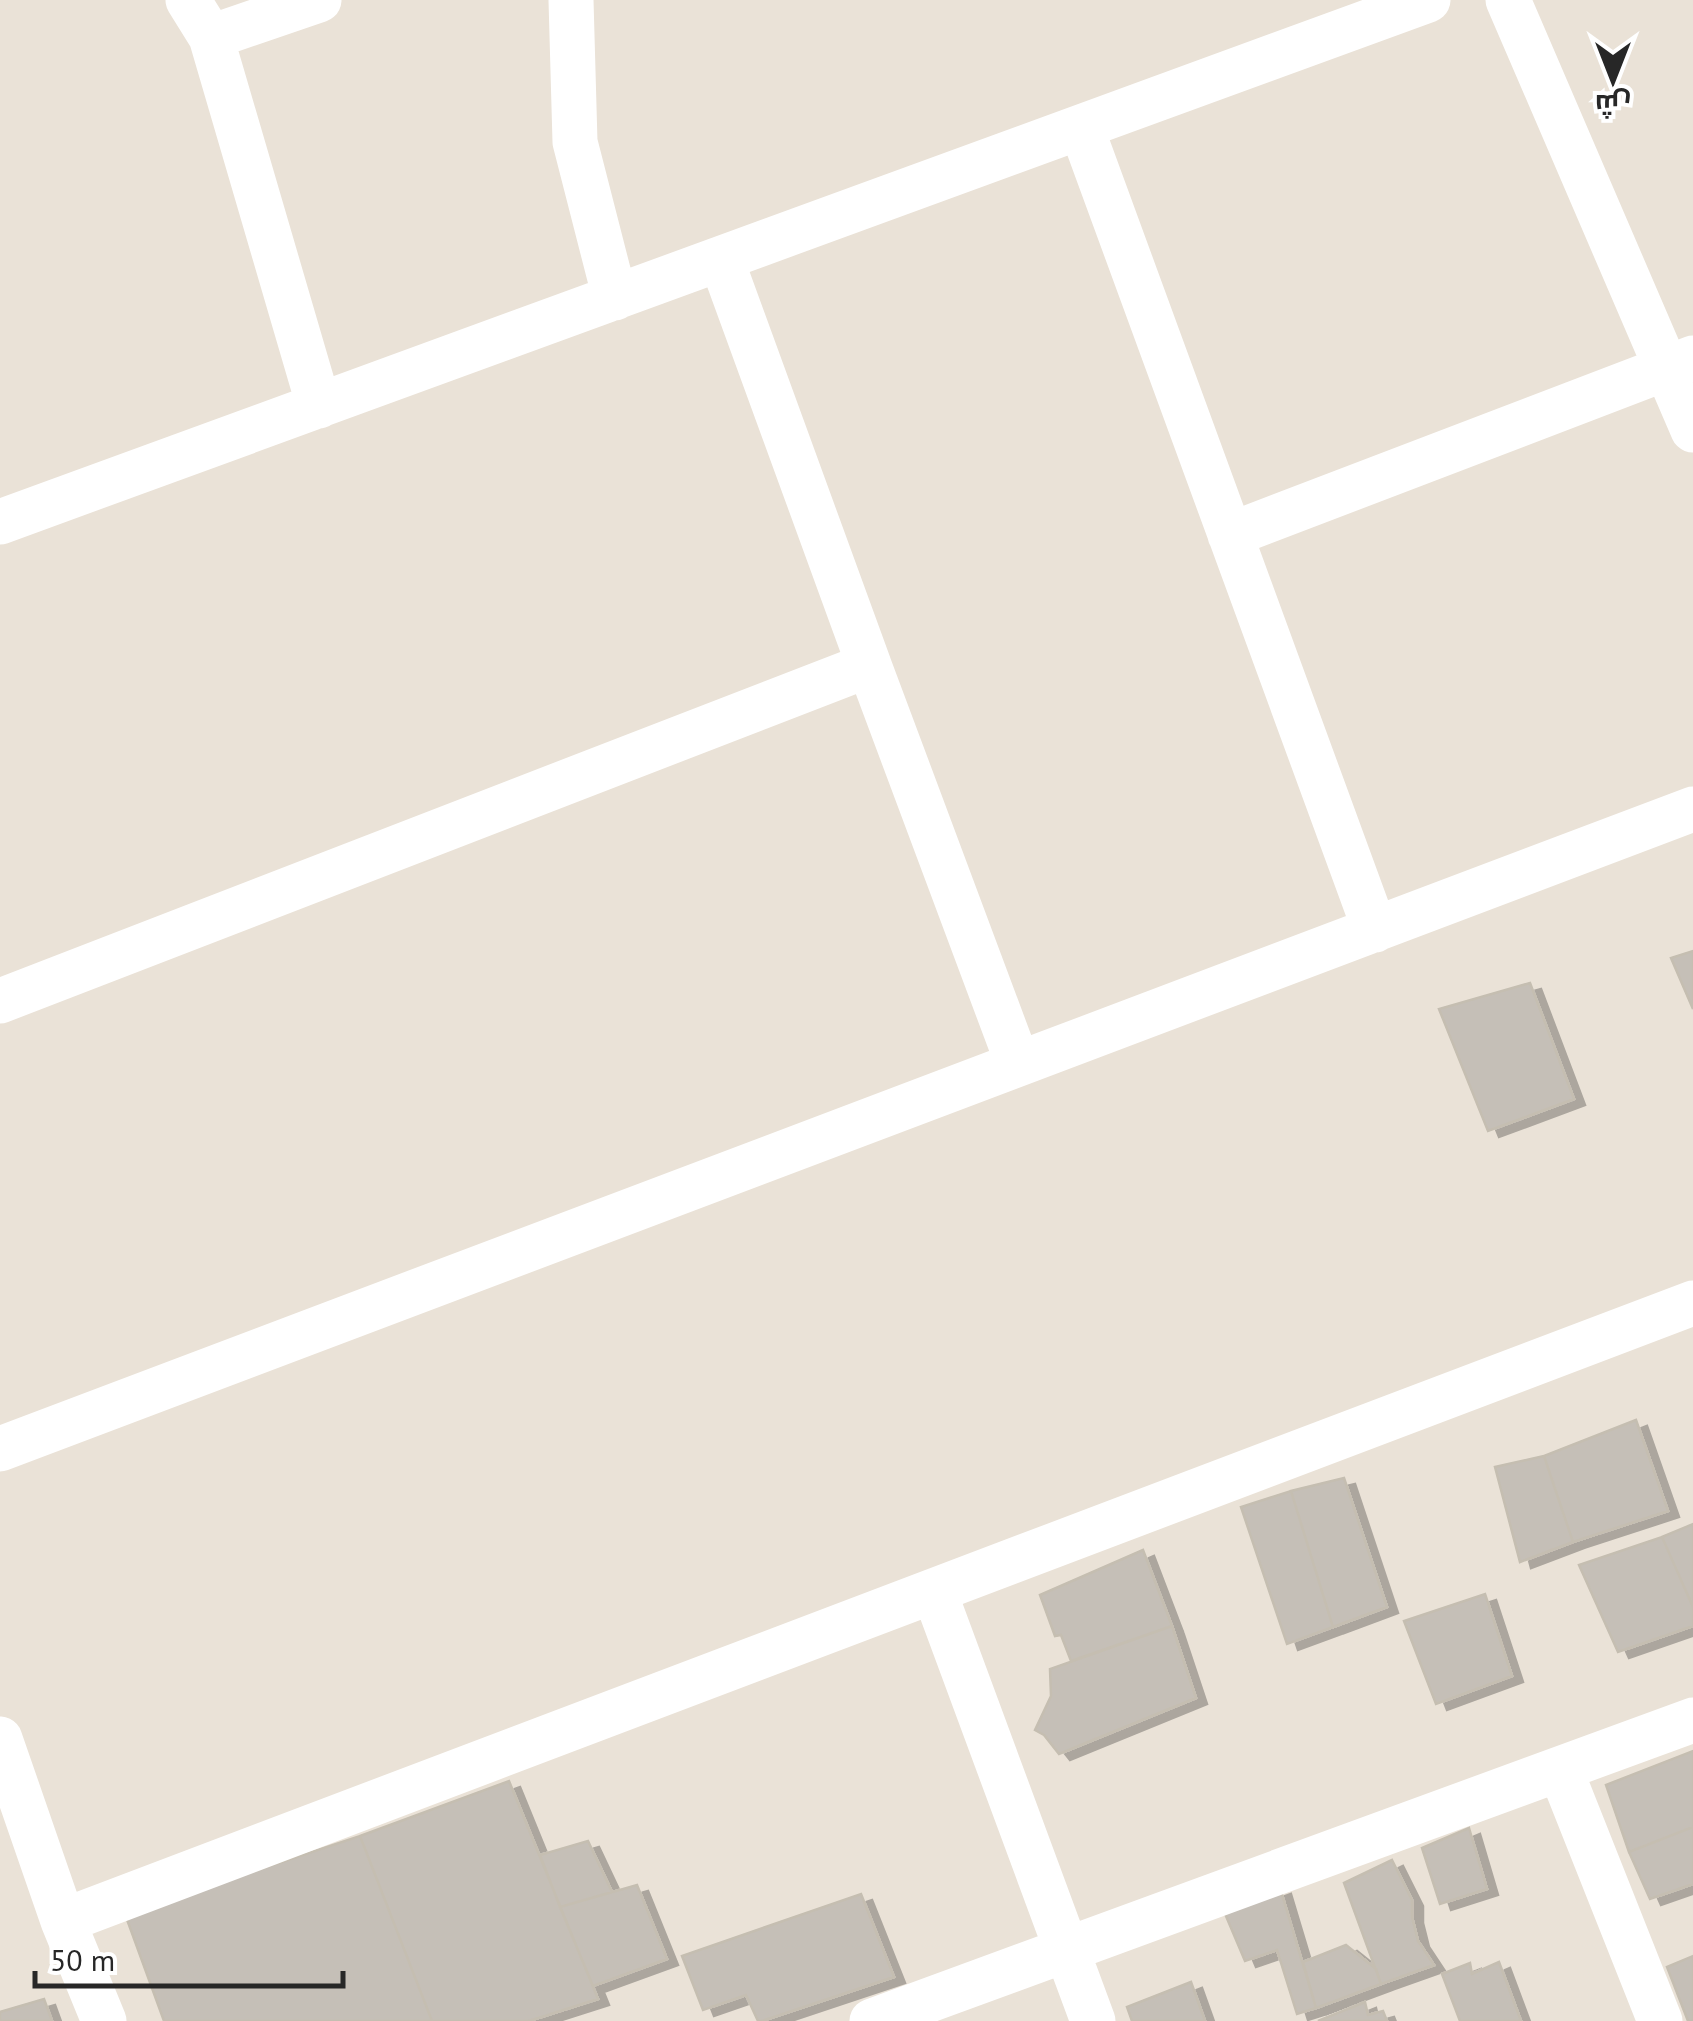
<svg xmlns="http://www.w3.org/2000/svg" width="1693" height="2021" viewBox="0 0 1693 2021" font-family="'PT Sans',Cairo,sans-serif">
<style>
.building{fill:#c5bfb7;stroke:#c5beb1;stroke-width:2.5;filter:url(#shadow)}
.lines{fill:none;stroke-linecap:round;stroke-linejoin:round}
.street{stroke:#fff;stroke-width:45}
</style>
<defs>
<filter id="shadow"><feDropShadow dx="11" dy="6" stdDeviation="0" flood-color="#0004"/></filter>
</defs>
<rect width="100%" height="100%" fill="#eae2d7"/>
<path class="building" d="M1693,951V1009L1671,958Z
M1530,983L1574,1099L1488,1131L1439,1009Z
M1636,1420L1668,1511L1573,1542L1544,1456Z
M1544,1456L1573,1542L1520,1562L1495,1467Z
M1344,1478L1387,1607L1333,1627L1291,1491Z
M1291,1491L1333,1627L1287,1644L1241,1507Z
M1693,1524V1607L1662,1537Z
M1662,1537L1693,1607V1626L1618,1652L1579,1565Z
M1143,1550L1172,1626L1071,1661L1061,1635L1055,1636L1040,1595Z
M1485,1594L1512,1676L1436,1704L1404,1621Z
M1172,1626L1196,1698L1059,1754L1044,1735L1035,1730L1051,1696L1050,1669Z
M1693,1751V1827L1629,1852L1606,1785Z
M509,1781L598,1999L529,2021H432L360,1836Z
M1693,1827V1884L1650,1899L1629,1852Z
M1469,1828L1487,1889L1440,1904L1422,1848Z
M360,1836L432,2021H164L125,1914Z
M588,1841L612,1892L560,1907L540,1855Z
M1392,1860L1412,1900V1917L1418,1941L1434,1965L1381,1984L1344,1883Z
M637,1885L667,1959L593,1986L560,1907Z
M1280,1888L1316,2008L1297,2014L1277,1950L1245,1961L1223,1909Z
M861,1894L894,1977L762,2021H758L746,1995L703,2010L682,1956Z
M1346,1945L1376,1969L1381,1984L1316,2008L1303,1962Z
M1693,1956V2021H1688L1667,1967Z
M1499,1962L1521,2021H1460L1442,1974L1470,1963L1472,1974Z
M1191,1982L1205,2021H1132L1127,2007Z
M44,1999L52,2021H0V2012Z
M1365,2002L1368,2015L1383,2011L1387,2021H1318Z"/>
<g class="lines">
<path class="street" d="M188,0L211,37L319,406
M571,0L575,142L615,298
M1508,0L1693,430
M211,37L319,0
M1081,127L1375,930
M0,522L1428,0
M1230,535L1693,358
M869,665L1018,1064
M0,1001L869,665L721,259
M0,1449L1693,809
M934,1591L1093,2021
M0,1739L63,1921L104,2021
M1560,1769L1660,2021
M63,1921L1693,1303
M872,2021L1693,1720"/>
</g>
<g transform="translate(1613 80) rotate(180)" stroke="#ffffff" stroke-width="8" paint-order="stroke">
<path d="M0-8L18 38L0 25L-18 38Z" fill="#272727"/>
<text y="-15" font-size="28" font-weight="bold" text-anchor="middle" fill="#272727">ش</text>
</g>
<path d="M35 1971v15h308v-15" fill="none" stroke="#272727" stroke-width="5"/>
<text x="50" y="1971" font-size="30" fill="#272727" stroke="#ffffff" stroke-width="8" paint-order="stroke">50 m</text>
</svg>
